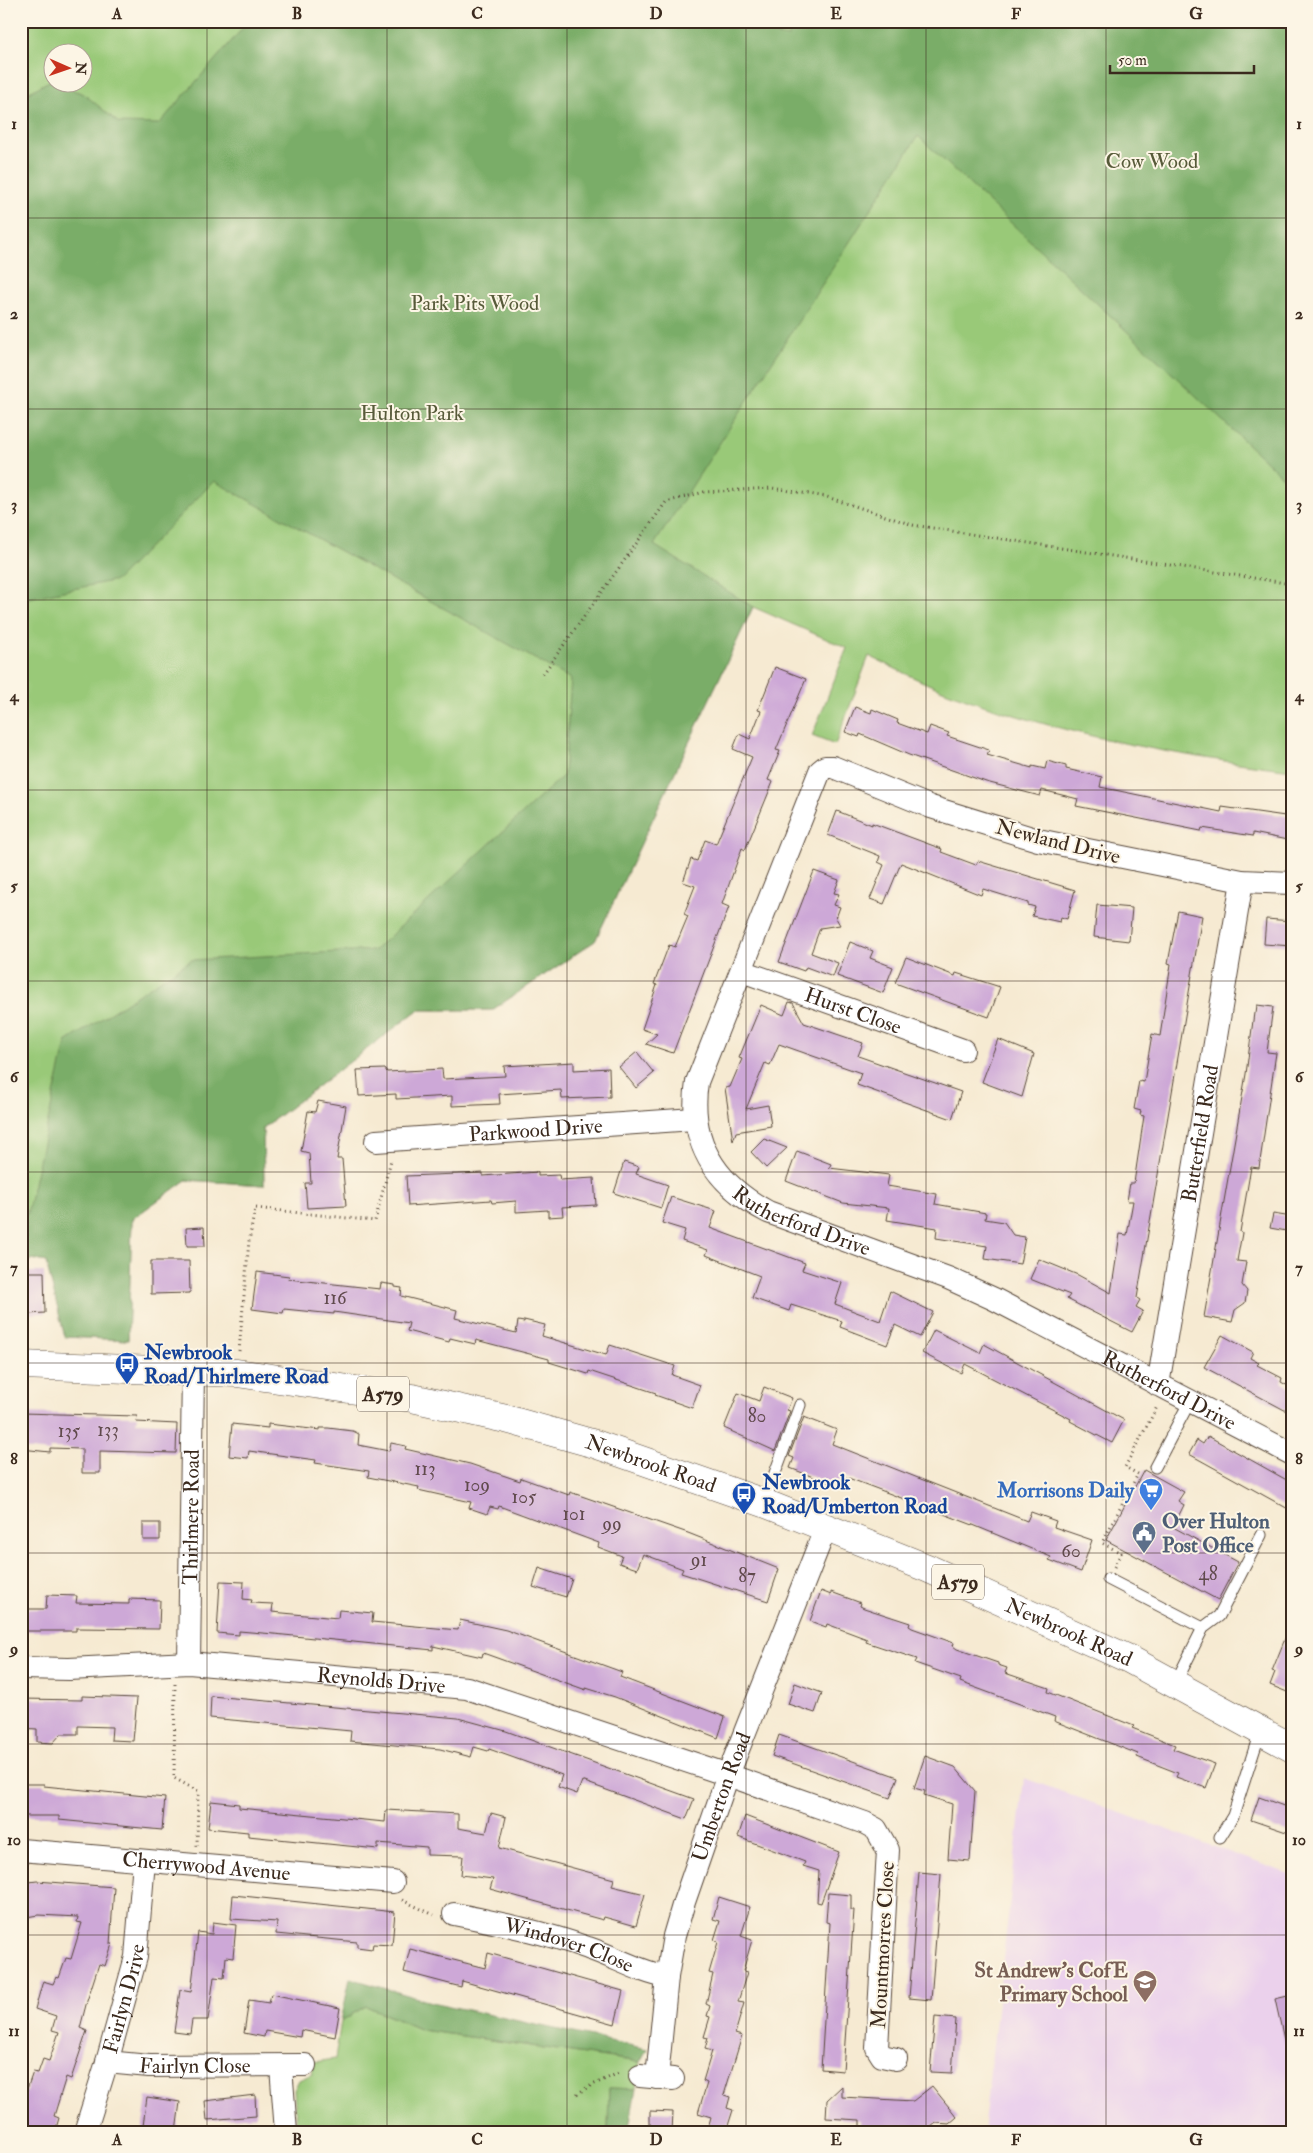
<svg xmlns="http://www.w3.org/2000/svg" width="1313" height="2153" viewBox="0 0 1313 2153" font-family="'IM FELL Double Pica',serif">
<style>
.built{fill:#ebd1ec}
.green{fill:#99c978;stroke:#6a7a4b;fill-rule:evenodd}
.forest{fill:#7aad68;stroke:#5a6c43}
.building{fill:#cda8d7}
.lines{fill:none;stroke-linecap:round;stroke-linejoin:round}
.lane-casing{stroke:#574739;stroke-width:13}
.street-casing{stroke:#574739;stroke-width:24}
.highway-casing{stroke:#574739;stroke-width:29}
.path{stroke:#574739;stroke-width:3;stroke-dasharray:1 4;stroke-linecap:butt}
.lane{stroke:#fff;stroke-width:11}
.street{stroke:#fff;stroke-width:22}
.highway{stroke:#fff;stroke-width:28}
.grid{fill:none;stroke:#3b2a1e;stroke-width:1;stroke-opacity:0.55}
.labels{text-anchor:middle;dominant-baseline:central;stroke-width:4;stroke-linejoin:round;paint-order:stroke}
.number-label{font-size:19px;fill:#604a4c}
.shield{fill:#fcf5e5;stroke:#75675a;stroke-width:1}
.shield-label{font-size:20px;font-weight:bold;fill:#3b2a1e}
.park-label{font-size:21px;fill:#575a39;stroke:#fcf5e5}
.street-label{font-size:21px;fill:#3b2a1e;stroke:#fcf5e5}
.transit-label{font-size:21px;font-weight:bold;fill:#164399;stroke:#fcf5e5;text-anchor:start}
.shop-label{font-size:21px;font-weight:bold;fill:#366cbe;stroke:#fcf5e5;text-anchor:end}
.service-label{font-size:21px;font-weight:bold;fill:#4e5e75;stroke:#fcf5e5;text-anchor:start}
.education-label{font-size:21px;font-weight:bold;fill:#785e54;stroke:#fcf5e5;text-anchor:end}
.neatline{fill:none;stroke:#3b2a1e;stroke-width:2}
.grid-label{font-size:16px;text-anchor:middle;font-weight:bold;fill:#3b2a1e}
</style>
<rect width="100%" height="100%" fill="#fcf5e5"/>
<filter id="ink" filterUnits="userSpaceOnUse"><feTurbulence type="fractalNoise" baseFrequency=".02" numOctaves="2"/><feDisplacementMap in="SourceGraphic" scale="10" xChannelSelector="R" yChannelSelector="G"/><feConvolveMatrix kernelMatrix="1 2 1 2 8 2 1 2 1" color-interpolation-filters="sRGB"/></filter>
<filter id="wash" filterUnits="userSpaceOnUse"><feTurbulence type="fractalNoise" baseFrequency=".0096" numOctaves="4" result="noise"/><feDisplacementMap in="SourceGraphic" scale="20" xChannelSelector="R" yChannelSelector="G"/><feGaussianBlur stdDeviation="1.12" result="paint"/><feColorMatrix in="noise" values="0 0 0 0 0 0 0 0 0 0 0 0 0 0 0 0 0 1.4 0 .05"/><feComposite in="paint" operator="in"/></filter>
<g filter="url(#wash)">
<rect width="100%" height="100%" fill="#f6ead2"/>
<path class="built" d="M1024,1778L1292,1875V2132H983Z"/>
<path class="green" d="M21,21H1292V770C1175,756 1055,734 945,691C919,681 894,668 869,656L835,745L812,736L847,648L753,607L595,941L492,1010H418L263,1128L264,1185L186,1180L132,1219L128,1340L65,1337L46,1262L32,1259L21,1267ZM52,52H82V82H52Z
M366,2006L422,2030L640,2062L636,2089L609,2088L608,2132H297L294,2090L299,2080L312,2074L314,2062L335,2059L341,2021Z"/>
<path class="forest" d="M249,21H705L788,37L793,21H1292V479L1286,480L918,136L654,545L753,607L595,941L492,1010H418L263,1128L264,1185L186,1180L132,1219L128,1340L65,1337L46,1262L32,1259L21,1267V1214H27L66,1042L191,960L375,950L564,775L571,679L214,481L117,580L29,598L21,596V97L49,81L84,94L119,123L159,124Z
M350,1978L431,2002L647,2049L640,2062L422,2030L366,2006L341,2021Z
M609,2088L636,2089L628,2132H608Z"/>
<g id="blocks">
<path class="building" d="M775,667L806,679L776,750L780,751L768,780L773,782L745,850L742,848L722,904L729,907L673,1053L646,1044L657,1034L642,1029L657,985L654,984L669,945L675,947L688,916L684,914L695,886L683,882L691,859L697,861L705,840L716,844L752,757L733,749L739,734L750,739L761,711L758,710Z
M855,707L871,713L872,709L898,720L897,723L927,734L930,726L949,733L947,736L989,750L987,755L1032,768V766L1045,769L1047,761L1066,766V769L1102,777L1100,787L1221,812L1222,807L1292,817V841L1253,833V836L1202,828L1201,831L1076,806L1078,799L1042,790L1040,796L986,782L909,755L860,734L859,737L845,732Z
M837,811L872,825V823L942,849L941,852L976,865L978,861L1075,890L1067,919L1061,917L1060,922L1032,916L1035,907L1028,905V903L983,889L981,895L901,863L884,904L870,899L884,865L878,862L880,856L828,835Z
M814,871L839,880L834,893L839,894L834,905L840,907L836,918L840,925L820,928L811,953L838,963L833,977L806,967L804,971L779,962Z
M1097,905L1132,908L1129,941L1094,937Z
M1178,911L1202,916L1137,1298L1140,1300L1136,1307L1143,1311L1132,1332L1067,1299L1070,1295L1030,1279L1039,1259L1078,1275L1111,1293L1120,1234L1127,1235L1133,1201H1127L1130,1183H1134L1144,1116L1140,1115L1141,1111L1134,1109L1139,1081L1144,1082L1152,1034L1160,1036L1171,964L1168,963Z
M1266,919L1292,921V946L1264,944Z
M850,942L873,951L870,958L893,967L883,993L837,976Z
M906,957L955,976L956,973L1000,987L989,1017L895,983Z
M789,1002L793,1003L804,1023L863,1043L858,1056L961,1092L952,1119L857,1085L861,1073L779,1044L770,1065L765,1063L746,1109L768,1105L771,1126L736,1132L733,1141L725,1088L730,1087L742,1059L739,1058L761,1005L784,1015Z
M1257,1005L1273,1007L1267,1052L1276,1053L1259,1168L1251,1167L1240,1232L1242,1233L1237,1261L1246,1262L1242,1285L1247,1291L1245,1303L1235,1310L1232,1322L1204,1317L1246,1074L1254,1013H1256Z
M998,1039L1034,1054L1022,1097L982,1082Z
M637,1052L654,1073L636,1088L619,1067Z
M574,1062V1070L609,1068L610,1097L562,1099L561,1090L499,1094L500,1104L452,1106V1096L396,1099V1094L359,1096L357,1070L385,1069L387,1072L442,1069L443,1079L505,1076L504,1066Z
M318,1101L346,1106L337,1159H342L346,1206L307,1208L305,1183H311L309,1153L301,1151L308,1111L315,1112Z
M764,1139L787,1148L766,1168L751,1152Z
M797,1151L831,1164L829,1168L889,1175L887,1186L937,1194L935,1204L986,1213L985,1219L1004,1222L1013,1235L1025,1237L1020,1264L985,1259L987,1246L936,1238L937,1228L887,1220L889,1208L843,1203L786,1181Z
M624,1162L639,1167L636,1174L668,1185L661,1208L614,1193Z
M538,1172V1176L559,1175L560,1180L594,1178L596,1205L562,1207L563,1216L548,1217V1210L516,1212V1201L492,1203L491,1200L408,1206L406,1176L483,1173V1176Z
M671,1197L716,1211L710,1228L805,1263L802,1270L842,1283L835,1304L880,1321L890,1291L933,1312L920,1337L895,1325L887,1345L840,1327L842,1321L791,1305L789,1311L752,1298L760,1276L706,1255L708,1250L682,1241L685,1230L662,1223Z
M1273,1214L1292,1217V1232L1270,1228Z
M204,1227L205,1246H187L186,1228Z
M151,1261H189L190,1293L151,1294Z
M28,1272H44L45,1313L28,1314V1309H21V1275H28Z
M257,1272L289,1276L288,1279L380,1289L381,1283L395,1285V1287L402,1288L401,1296L457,1310L455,1318L516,1333L518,1321L524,1322V1320L545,1325L542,1336L606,1355L610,1345L675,1366L672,1375L700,1385L692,1408L655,1395L656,1393L589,1371L588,1374L549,1362V1359L476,1340L475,1344L450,1338L449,1342L407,1331L409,1323L334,1312V1314L284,1309L283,1313L252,1309Z
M934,1330L980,1353L984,1344L1124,1420L1112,1443L1070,1421L1071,1419L965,1364L961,1373L922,1353Z
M1222,1335L1253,1352L1250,1358L1259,1363L1257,1365L1282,1378L1281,1382L1292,1388V1414L1204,1367Z
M764,1387L792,1398L787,1410L790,1411L775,1451L724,1428L738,1393L759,1401Z
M21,1413L137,1416L136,1422L177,1424L176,1453L100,1451V1473H82V1449L50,1448V1452L21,1449Z
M804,1417L837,1430L832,1444L1027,1521L1031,1512L1056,1521L1054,1527L1092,1540L1081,1572L1049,1560L1051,1557L973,1525L843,1476L839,1487L790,1468L794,1458L789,1456Z
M232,1424L268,1428V1424L320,1430V1428H328L353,1431L359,1434L358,1445L389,1451L391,1443L406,1446L405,1449L470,1464L520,1481L521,1478L569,1495L570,1492L688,1533L779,1569L768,1601L681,1573L683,1569L643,1554L637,1569L619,1563L622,1556L598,1547L599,1543L499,1506L498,1509L490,1507L487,1514L469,1508L471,1502L418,1490L419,1487L368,1477L369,1471L315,1463L316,1460L249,1451L248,1458L229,1456Z
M1208,1436L1292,1483V1511L1189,1454L1197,1440L1203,1444Z
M1144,1470L1184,1492L1178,1501L1184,1505L1173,1527L1238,1562L1218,1600L1106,1540Z
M143,1523H160V1540H143Z
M539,1568L572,1579L566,1597L533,1587Z
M220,1581L244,1582L243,1599L252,1600L251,1603L273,1604L272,1612L338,1618L339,1610L373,1613L372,1622L458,1630L460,1620L506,1630L622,1672L620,1677L725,1717L718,1738L615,1697L586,1688V1690L483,1653L482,1657L433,1646V1650L274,1634L239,1631V1635L217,1633Z
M821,1591L831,1595V1592L861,1603L860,1606L864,1608L910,1623L909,1626L912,1628L954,1643L953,1646L957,1649L998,1663V1665L1007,1668L1005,1673L1049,1688L1048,1692L1134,1726L1132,1728L1175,1745L1173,1749L1215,1764L1206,1788L1176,1777L1178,1773L1137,1757L1138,1754L1054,1721L1055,1717L960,1682L961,1679L915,1663L917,1659L866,1642L867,1639L827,1624L826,1627L810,1621Z
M47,1595L77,1596L76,1603L129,1604V1599L160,1600L159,1629L76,1628V1631H21V1609H46Z
M1291,1624H1292V1694L1270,1685L1275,1672L1272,1671Z
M795,1683L822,1693L815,1713L788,1704Z
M82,1696L137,1698L133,1741L111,1740L112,1727L78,1726V1734H61L53,1743L37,1742V1729L21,1728V1699L82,1700Z
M211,1696L458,1718L506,1731L694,1799L686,1819L582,1781L577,1794L558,1787L562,1775L489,1749L488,1751L474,1747L471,1757L440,1749L350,1741L351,1731L210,1718Z
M779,1735L898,1777L890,1798L772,1756Z
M925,1756L955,1767L975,1791L970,1861L948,1859L952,1804L924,1795L925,1791L914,1788Z
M21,1784H44V1786L165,1798L162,1830L59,1820V1816H21Z
M1259,1797L1292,1809V1834L1251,1820Z
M211,1801L239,1804V1808L385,1822L386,1810L458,1814V1828L486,1833L491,1813L506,1817L499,1848L614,1879L612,1886L645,1894L636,1926L604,1917L603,1920L490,1889L493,1879L461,1875L463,1856L427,1855V1847L378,1843V1849L248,1836V1832L208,1828Z
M745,1816L839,1852L821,1903L817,1902L819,1871L803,1866L805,1862L738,1837Z
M919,1872L941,1874L931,2000L909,1998Z
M37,1881L114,1887L110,1944H112L105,1966L99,1964L87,2001L80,2028L87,2031L71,2079L66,2077L54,2116L59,2118L55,2132H32L21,2128L26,2108L21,2106V2090L26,2092L33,2072L38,2073L43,2059L49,2061L59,2032L52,2030L56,2016L35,2009L43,1981L53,1984L56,1977L59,1978L66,1958L71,1959L82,1923L77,1922L78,1917L38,1915L21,1918V1883Z
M828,1893L851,1895V1910H854L843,2071L821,2069L830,1923L826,1922Z
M233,1895L395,1912L392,1945L373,1944L372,1949L357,1947V1942L276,1934L277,1922L231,1919Z
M719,1897L750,1907L741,1936L752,1940L743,1971L747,1972L738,2002L744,2003L735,2034L742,2036L724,2095L730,2097L727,2108L733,2110L726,2132L708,2128L711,2117L698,2113L707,2083L703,2081L712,2051L705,2049L708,2038L704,2037L710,2017L707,2016L710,2006L706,2004L713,1974L709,1973L718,1942L714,1940L720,1921L713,1919Z
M213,1922L236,1925L233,1958L226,1957L224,1978L214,1977L208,2020H192L190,2034L174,2032L180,1990L191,1992L198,1932L212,1934Z
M410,1949L485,1968L488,1953L623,1991L615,2024L462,1981L461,1987L404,1972Z
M271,1994L340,2008L335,2037L301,2030L300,2037L265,2031L264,2037L244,2033L249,2000L269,2003Z
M1292,1995V2044H1285L1275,1999Z
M935,2017L956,2019L952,2073L930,2072Z
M842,2086V2097L913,2101L932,2086L957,2117L949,2124L936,2123L925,2132H860V2120L826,2118L827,2100Z
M255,2095L256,2116L207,2120L205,2101Z
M147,2097L180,2102L176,2132H142Z
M650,2111L673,2112L672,2132H650Z"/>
</g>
</g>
<g filter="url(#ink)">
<use href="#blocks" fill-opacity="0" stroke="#574739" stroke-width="1"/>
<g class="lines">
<defs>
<path id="lane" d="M1155,1467L1190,1401
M764,1503L800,1405
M1108,1579L1203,1628
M1175,1684L1203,1628L1219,1616L1261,1535
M1220,1837L1233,1816L1260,1732"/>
<g id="street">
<path id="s1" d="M1292,883L1242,881L1038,840L931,807L833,767H825L820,771L697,1082C688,1142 715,1184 768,1212L948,1278L994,1299L1292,1454"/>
<path id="s2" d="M742,971L963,1050"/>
<path id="s3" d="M376,1141L694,1119"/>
<path id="s4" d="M1158,1385L1242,881"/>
<path id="s5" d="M189,1663L193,1371"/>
<path id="s6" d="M21,1668L69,1669L189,1663L467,1688L728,1775L865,1823L876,1829L888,1850L877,2048L882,2056L896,2059"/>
<path id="s7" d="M21,1850L393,1882"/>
<path id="s8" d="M454,1914C499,1923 544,1932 588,1948C615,1957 639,1972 667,1977"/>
<path id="s9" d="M107,2062L149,2066L305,2065"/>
<path d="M281,2067L286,2132"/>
<path d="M640,2076L673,2079"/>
<path id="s10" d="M657,2078L667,1977L674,1936L684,1902L728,1775L826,1527"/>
<path id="s11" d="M85,2132L107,2062L136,1957L144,1861"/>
</g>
<g id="highway">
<path id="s12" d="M21,1365L237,1373L412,1398L506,1419L595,1444L764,1503L927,1568L1129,1659L1292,1748"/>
</g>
</defs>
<use href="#lane" class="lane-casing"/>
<use href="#street" class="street-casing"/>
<use href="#highway" class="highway-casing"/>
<path class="path" d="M543,674L666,502L704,492L772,488L827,497L913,525L1292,584
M239,1351L249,1241L255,1208L375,1221L391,1160
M1114,1567L1121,1553L1102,1543L1138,1474L1125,1467L1157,1407
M175,1684L174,1778L198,1791L197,1846
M402,1900L434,1915
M577,2094L588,2087L621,2072"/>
<use href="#lane" class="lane"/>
<use href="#street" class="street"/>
<use href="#highway" class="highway"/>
</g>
</g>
<path class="grid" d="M207,21V2132M387,21V2132M567,21V2132M746,21V2132M926,21V2132M1106,21V2132M21,218H1292M21,409H1292M21,600H1292M21,790H1292M21,981H1292M21,1172H1292M21,1363H1292M21,1553H1292M21,1744H1292M21,1935H1292"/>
<defs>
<symbol id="bus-pin" viewBox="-11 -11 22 30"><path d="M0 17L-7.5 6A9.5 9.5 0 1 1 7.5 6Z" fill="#1a4fb4" stroke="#fcf5e5"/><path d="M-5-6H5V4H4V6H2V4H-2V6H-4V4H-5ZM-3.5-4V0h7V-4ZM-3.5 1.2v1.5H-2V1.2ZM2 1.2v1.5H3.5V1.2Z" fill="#fff"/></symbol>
<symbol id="supermarket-pin" viewBox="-11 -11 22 30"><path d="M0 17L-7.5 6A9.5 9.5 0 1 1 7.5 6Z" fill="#3f7fe0" stroke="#fcf5e5"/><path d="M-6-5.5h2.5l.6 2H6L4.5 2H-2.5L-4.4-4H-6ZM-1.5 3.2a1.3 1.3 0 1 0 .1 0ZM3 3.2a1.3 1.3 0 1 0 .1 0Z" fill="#fff"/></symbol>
<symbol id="civic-pin" viewBox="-11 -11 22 30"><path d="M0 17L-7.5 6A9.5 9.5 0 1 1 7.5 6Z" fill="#5c6f8a" stroke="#fcf5e5"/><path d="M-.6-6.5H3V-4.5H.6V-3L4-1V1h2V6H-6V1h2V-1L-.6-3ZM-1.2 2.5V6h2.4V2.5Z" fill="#fff"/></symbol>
<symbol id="school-pin" viewBox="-11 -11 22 30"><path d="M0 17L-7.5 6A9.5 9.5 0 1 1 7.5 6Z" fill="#8d6e63" stroke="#fcf5e5"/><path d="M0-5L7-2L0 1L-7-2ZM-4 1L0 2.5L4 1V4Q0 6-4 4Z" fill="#fff"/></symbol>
</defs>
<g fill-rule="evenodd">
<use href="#bus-pin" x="113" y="1350" width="28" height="38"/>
<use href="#supermarket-pin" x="1137" y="1476" width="28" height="38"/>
<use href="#bus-pin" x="730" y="1480" width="28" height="38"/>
<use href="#civic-pin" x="1130" y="1519" width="28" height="38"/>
<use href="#school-pin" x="1131" y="1968" width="28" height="38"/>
</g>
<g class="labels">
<g class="number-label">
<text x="335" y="1298">116</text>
<text x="757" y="1416">80</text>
<text x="108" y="1430">133</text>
<text x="69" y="1431">135</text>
<text x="425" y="1469">113</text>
<text x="477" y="1485">109</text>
<text x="524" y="1497">105</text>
<text x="574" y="1514">101</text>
<text x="612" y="1524">99</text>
<text x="1071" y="1551">60</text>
<text x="699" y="1560">91</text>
<text x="1208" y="1574">48</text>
<text x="747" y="1576">87</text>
</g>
<g class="shield">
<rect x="357" y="1376.5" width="52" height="35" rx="4"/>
<rect x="932" y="1564.5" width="52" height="35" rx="4"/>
</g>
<g class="shield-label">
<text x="383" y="1394">A579</text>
<text x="958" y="1582">A579</text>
</g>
<g class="park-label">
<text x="1152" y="161">Cow Wood</text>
<text x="475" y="303">Park Pits Wood</text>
<text x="412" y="413">Hulton Park</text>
</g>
<g class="street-label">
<text transform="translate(1058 842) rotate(14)">Newland Drive</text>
<text stroke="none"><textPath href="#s2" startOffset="118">Hurst Close</textPath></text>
<text stroke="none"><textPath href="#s3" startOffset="160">Parkwood Drive</textPath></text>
<text stroke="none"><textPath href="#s4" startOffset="255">Butterfield Road</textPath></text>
<text stroke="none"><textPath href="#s1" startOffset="1019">Rutherford Drive</textPath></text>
<text stroke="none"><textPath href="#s1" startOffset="1424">Rutherford Drive</textPath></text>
<text stroke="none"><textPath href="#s12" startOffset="641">Newbrook Road</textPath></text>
<text stroke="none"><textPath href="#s5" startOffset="146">Thirlmere Road</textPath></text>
<text stroke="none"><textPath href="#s12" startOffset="1092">Newbrook Road</textPath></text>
<text stroke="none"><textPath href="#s6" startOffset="361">Reynolds Drive</textPath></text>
<text stroke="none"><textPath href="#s10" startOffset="290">Umberton Road</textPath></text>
<text stroke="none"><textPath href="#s7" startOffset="186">Cherrywood Avenue</textPath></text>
<text transform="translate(883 1945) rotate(-87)">Mountmorres Close</text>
<text stroke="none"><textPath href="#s8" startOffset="119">Windover Close</textPath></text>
<text stroke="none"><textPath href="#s11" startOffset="139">Fairlyn Drive</textPath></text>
<text stroke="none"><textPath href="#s9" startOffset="88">Fairlyn Close</textPath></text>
</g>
<g class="transit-label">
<text x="144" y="1352">Newbrook<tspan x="144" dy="24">Road/Thirlmere Road</tspan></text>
<text x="762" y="1482">Newbrook<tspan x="762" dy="24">Road/Umberton Road</tspan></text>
</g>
<g class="shop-label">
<text x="1134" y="1490">Morrisons Daily</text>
</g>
<g class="service-label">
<text x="1162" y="1521">Over Hulton<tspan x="1162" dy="24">Post Office</tspan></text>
</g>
<g class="education-label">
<text x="1128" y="1970">St Andrew's CofE<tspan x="1128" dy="24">Primary School</tspan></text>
</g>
</g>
<rect width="1313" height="2153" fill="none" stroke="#fcf5e5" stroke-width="55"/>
<g transform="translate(68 68) rotate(92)"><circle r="24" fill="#fcf5e5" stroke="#afa495"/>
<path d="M0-4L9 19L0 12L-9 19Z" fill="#c8321e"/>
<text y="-8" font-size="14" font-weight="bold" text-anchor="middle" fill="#3b2a1e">N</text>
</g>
<path d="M1110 65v8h144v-8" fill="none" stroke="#3b2a1e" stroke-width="2.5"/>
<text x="1118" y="65" font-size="15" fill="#3b2a1e" stroke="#fcf5e5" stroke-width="4" paint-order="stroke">50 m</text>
<rect x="28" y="28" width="1258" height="2098" class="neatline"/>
<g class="grid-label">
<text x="117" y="19">A</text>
<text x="297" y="19">B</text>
<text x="477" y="19">C</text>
<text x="656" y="19">D</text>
<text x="836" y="19">E</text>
<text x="1016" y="19">F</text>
<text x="1196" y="19">G</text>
<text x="14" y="129">1</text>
<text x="1299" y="129">1</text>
<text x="14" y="319">2</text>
<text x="1299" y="319">2</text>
<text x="14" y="510">3</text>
<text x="1299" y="510">3</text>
<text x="14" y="701">4</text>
<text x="1299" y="701">4</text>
<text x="14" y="891">5</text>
<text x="1299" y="891">5</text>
<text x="14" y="1082">6</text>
<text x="1299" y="1082">6</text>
<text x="14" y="1273">7</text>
<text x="1299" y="1273">7</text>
<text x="14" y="1464">8</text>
<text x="1299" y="1464">8</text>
<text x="14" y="1654">9</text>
<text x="1299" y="1654">9</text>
<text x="14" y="1845">10</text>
<text x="1299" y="1845">10</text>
<text x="14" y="2036">11</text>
<text x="1299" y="2036">11</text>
<text x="117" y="2145">A</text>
<text x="297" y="2145">B</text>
<text x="477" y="2145">C</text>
<text x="656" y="2145">D</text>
<text x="836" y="2145">E</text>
<text x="1016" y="2145">F</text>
<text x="1196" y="2145">G</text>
</g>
</svg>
